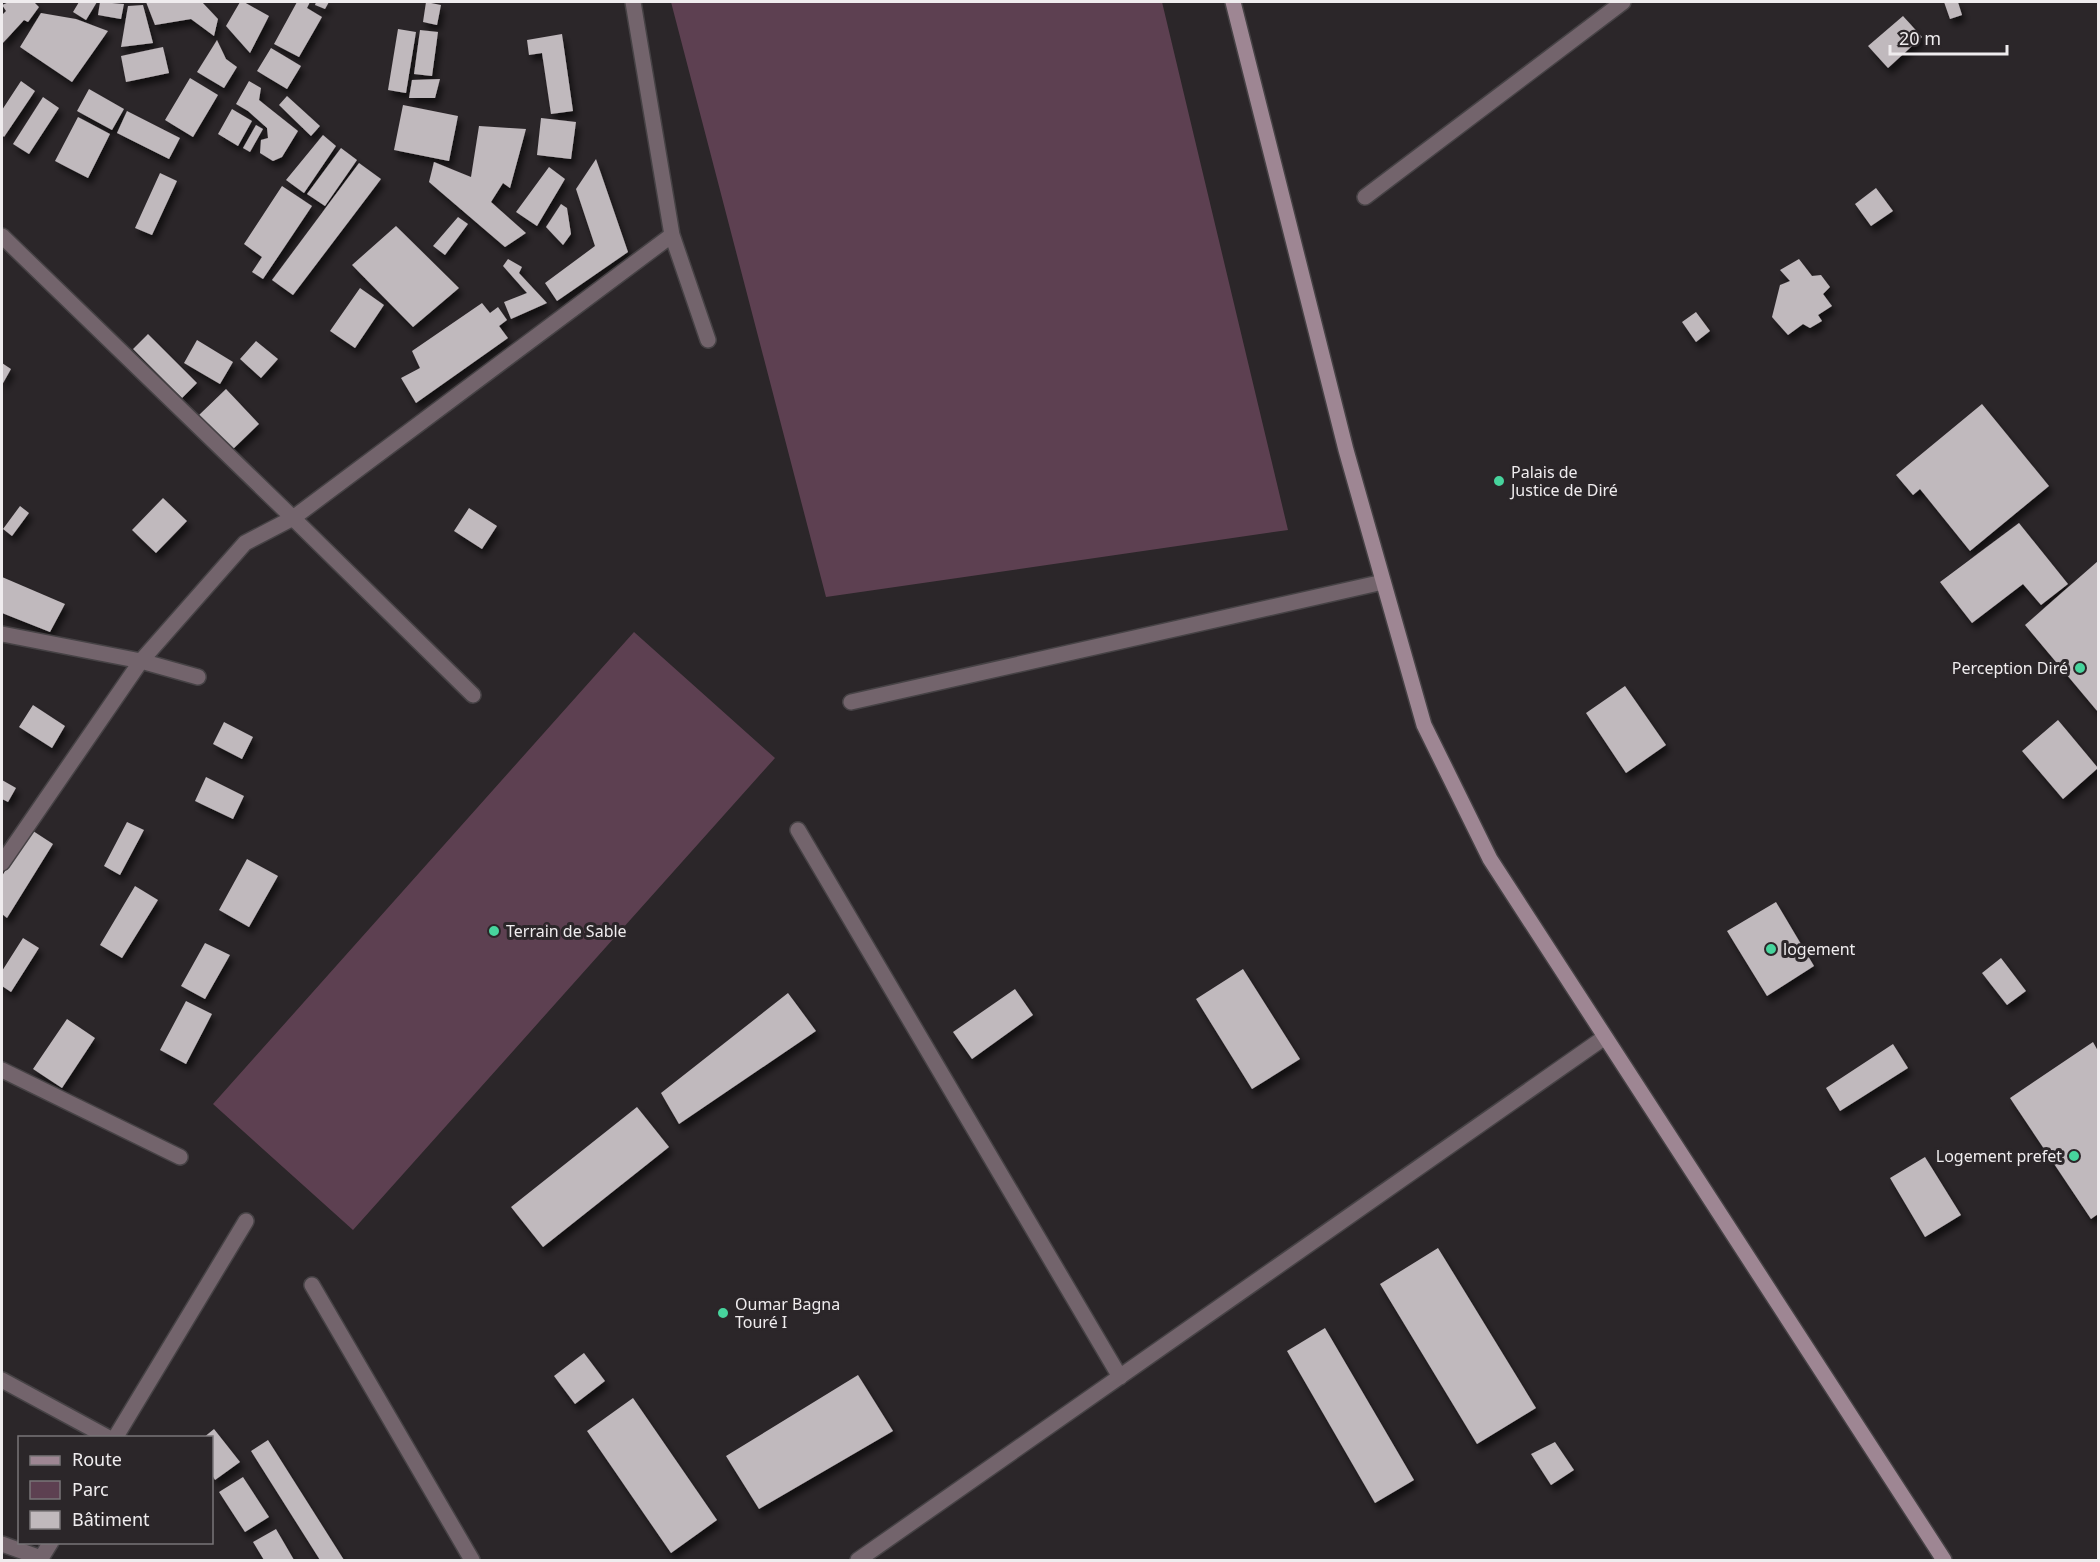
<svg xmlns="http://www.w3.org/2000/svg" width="2100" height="1562" viewBox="0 0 2100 1562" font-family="'Noto Sans',sans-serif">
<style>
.green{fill:#5d4051}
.building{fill:#c0b9bd;filter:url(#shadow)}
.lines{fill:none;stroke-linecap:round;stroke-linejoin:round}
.street-casing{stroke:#464245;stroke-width:18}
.secondary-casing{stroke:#464245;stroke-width:18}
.street{stroke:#73646c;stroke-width:15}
.secondary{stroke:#9e8693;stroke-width:15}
.poi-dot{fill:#47d49d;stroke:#2b2629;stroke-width:2}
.labels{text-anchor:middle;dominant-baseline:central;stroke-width:6;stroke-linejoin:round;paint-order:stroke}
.poi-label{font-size:16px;fill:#efecee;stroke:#2b2629;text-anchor:start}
</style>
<defs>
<filter id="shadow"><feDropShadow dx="3.5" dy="6" stdDeviation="3" flood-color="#0009"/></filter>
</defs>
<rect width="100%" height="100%" fill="#2b2629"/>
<path class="green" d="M671,2H1162L1288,530L826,597Z
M634,632L775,758L353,1230L213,1104Z"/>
<path class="building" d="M9,2H34L39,7L28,22L24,20L2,44V15L6,11L2,5Z
M79,2H97L86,20L73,12Z
M100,2L124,4L121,19L98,15Z
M146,2H202L218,19L214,36L191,19L155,25Z
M240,2H244L269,16L250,53L226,26Z
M297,2H310L307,8L322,17L299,57L274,44Z
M316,2H329L325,9L315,5Z
M426,2L441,5L437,25L423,22Z
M1944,2H1958L1962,15L1950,19Z
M143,5L153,43L121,47L128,6Z
M41,13L76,19L108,31L72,82L20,47Z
M1903,16L1922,37L1888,68L1868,46Z
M398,29L416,32L406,93L388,90Z
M420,30L438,32L432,76L414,74Z
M562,34L573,111L551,114L542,53L529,55L527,40Z
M217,40L226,59L237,67L224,88L197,72Z
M163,47L169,73L126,82L121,56Z
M271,48L301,66L287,89L257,71Z
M190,78L218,95L193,137L165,120Z
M440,79L435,98H409L412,80Z
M21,81L35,91L4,137L2,135V110Z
M249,81L261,88L259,100L298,131L282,157L273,161L260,153L261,140L268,138L267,128L248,111L236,104Z
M89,89L124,109L112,130L77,111Z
M287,96L320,126L311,136L279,105Z
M43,97L59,108L29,154L13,144Z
M403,105L458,116L449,161L394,150Z
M232,109L252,121L238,146L218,134Z
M127,111L180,138L169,159L117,133Z
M78,117L110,134L88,178L55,161Z
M541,118L576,122L571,159L537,155Z
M256,125L263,129L250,152L243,148Z
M479,126L526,129L510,188L503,183L491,202L526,233L505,247L429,182L434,162L471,177Z
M323,135L336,146L304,193L286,180Z
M341,148L357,160L325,206L307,194Z
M596,159L628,252L557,301L545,283L595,246L576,189Z
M359,163L381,179L293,295L272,280Z
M549,167L565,179L537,226L516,212Z
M160,173L177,181L152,235L135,228Z
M282,186L312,206L263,279L252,272L262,257L244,244Z
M1876,188L1893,211L1871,226L1855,204Z
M561,204L567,208L571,234L563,245L546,227Z
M458,217L468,224L445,255L433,246Z
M396,226L459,288L413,327L352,265Z
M508,259L522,267L519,273L547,303L511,319L504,302L527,293L503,266Z
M1799,259L1812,276L1821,275L1830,287L1823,294L1832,306L1818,315L1822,321L1810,328L1803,324L1788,335L1772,317L1780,285L1790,281L1780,270Z
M360,288L384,305L355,348L330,331Z
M482,303L490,313L498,307L507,320L499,326L508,338L416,403L401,378L420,368L412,351Z
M1696,312L1710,331L1696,342L1682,322Z
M148,334L197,383L182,398L133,349Z
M197,340L233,362L220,384L184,363Z
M256,341L278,359L261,378L240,359Z
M2,363L11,369L2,385Z
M226,389L259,424L232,450L199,415Z
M1982,404L2049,486L1970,551L1920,489L1913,495L1896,475Z
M163,498L187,521L156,553L132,530Z
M20,506L29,513L12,536L3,529Z
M469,508L497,526L482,549L454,531Z
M2019,523L2068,584L2041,605L2023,584L1972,623L1940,582Z
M2098,561V712L2025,625Z
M2,577L65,604L50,632L2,613Z
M1625,686L1666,745L1626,773L1586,713Z
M33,705L65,726L52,748L19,727Z
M2058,720L2098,768L2063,799L2022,751Z
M224,722L253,737L242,759L213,744Z
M206,777L244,796L233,819L195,801Z
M2,780L16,788L8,802L2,799Z
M127,822L144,830L120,875L104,866Z
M30,829L53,844L7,918L2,914V876Z
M247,859L278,876L249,927L219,910Z
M135,886L158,900L122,958L100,945Z
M1776,902L1814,966L1767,996L1727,931Z
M23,938L39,948L11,992L2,986V971Z
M205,943L230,955L205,999L181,986Z
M2001,958L2026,991L2007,1005L1982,973Z
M1243,969L1300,1059L1252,1089L1196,999Z
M1015,989L1033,1015L972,1059L953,1032Z
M788,993L816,1031L679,1124L661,1093Z
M186,1001L212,1014L186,1064L160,1050Z
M67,1019L95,1038L62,1088L33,1069Z
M2093,1042L2098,1051V1214L2091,1219L2010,1098Z
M1893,1044L1908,1068L1840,1111L1826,1088Z
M637,1107L669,1147L543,1247L511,1207Z
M1925,1157L1961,1215L1925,1237L1890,1178Z
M1438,1248L1536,1408L1477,1444L1380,1284Z
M1325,1328L1414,1480L1375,1503L1287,1351Z
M584,1353L605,1381L575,1404L554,1376Z
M858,1375L893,1431L759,1509L726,1456Z
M633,1398L717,1520L671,1553L587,1431Z
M214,1429L240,1462L215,1480L212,1475V1438H203Z
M268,1440L344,1560H320L251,1451Z
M1555,1442L1574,1470L1551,1485L1531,1454Z
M243,1477L269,1517L245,1532L219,1492Z
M276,1529L294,1560H264L253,1542Z"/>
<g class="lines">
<defs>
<path id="street" d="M633,2L672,235L708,340
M1365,197L1623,2
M2,236L293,518L473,695
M2,634L141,661L198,677
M851,702L1383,582
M798,830L1120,1377
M2,863L141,661L245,543L293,518L672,235
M2,1070L180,1157
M312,1285L472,1560
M2,1380L109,1438
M115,1438L246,1221
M2,1544L41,1558
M40,1560L51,1542
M858,1560L1605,1037"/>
<path id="secondary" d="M1233,2L1346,450L1424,725L1490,859L1944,1560"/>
</defs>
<use href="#street" class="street-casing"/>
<use href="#secondary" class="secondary-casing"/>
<use href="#street" class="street"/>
<use href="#secondary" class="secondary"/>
</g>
<g class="poi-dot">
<circle cx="1499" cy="481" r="6"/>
<circle cx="2080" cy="668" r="6"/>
<circle cx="494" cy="931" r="6"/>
<circle cx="1771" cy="949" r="6"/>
<circle cx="2074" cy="1156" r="6"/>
<circle cx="723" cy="1313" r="6"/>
</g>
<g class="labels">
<g class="poi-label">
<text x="1511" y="472">Palais de<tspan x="1511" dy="18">Justice de Diré</tspan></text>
<text x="2068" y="668" text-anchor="end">Perception Diré</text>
<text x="506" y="931">Terrain de Sable</text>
<text x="1783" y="949">logement</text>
<text x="2062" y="1156" text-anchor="end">Logement prefet</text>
<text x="735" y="1304">Oumar Bagna<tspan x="735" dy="18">Touré I</tspan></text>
</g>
</g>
<rect width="2100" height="1562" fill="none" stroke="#efecee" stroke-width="6"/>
<rect x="18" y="1436" width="195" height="108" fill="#2b2629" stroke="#797578" stroke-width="1.5"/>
<rect x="30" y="1456" width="30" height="9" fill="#9e8693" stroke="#797578" stroke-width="1.5"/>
<text x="72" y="1466" font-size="18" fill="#efecee">Route</text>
<rect x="30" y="1481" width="30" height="18" fill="#5d4051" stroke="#797578" stroke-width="1.5"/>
<text x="72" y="1496" font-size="18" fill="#efecee">Parc</text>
<rect x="30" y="1511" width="30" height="18" fill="#c0b9bd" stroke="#797578" stroke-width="1.5"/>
<text x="72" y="1526" font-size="18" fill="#efecee">Bâtiment</text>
<path d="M1890 45v9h117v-9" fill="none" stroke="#efecee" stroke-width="3"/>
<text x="1899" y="45" font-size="18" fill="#efecee" stroke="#2b2629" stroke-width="4.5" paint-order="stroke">20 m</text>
</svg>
